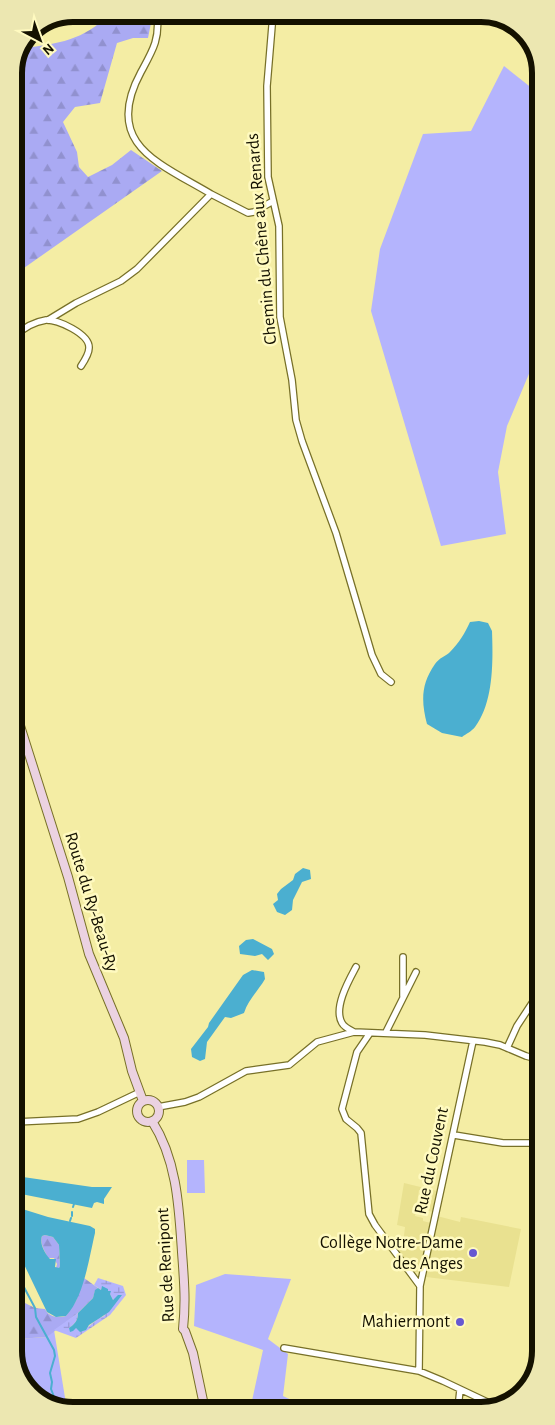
<svg xmlns="http://www.w3.org/2000/svg" width="555" height="1425" viewBox="0 0 555 1425" font-family="'Alegreya Sans',sans-serif">
<style>
.built{fill:#e9e190}
.grass{fill:#b4b4fd}
.forest{fill:url(#forest-firs)}
.wetland{fill:url(#wetland-marsh)}
.water{fill:#4bafd0;fill-rule:evenodd}
.lines{fill:none;stroke-linecap:round;stroke-linejoin:round}
.stream{stroke:#4bafd0;stroke-width:2}
.street-casing{stroke:#777028;stroke-width:8}
.secondary-casing{stroke:#777028;stroke-width:10}
.street{stroke:#fff;stroke-width:5.5}
.secondary{stroke:#ebd2e1;stroke-width:8}
.poi-dot{fill:#6658d1;stroke:#fffac0;stroke-width:2}
.labels{text-anchor:middle;dominant-baseline:central;stroke-width:5;stroke-linejoin:round;paint-order:stroke}
.street-label{font-size:18px;fill:#141100;stroke:#fffac0}
.poi-label{font-size:18px;fill:#141100;stroke:#fffac0;text-anchor:end}
.rim{fill:none;stroke:#141100;stroke-width:6}
</style>
<defs>
<pattern id="forest-firs" width="22" height="20" patternUnits="userSpaceOnUse" patternTransform="scale(1.25)"><rect width="22" height="20" fill="#aaaaf3"/><path d="M5 1l3.5 6h-7zM16 11l3.5 6h-7z" fill="#9191cf"/></pattern>
<pattern id="wetland-marsh" width="20" height="14" patternUnits="userSpaceOnUse" patternTransform="scale(1.25)"><rect width="20" height="14" fill="#b4b4fd"/><path d="M1 5h8M5 5V1M11 12h8M15 12V8" fill="none" stroke="#9a9ad7"/></pattern>
</defs>
<rect width="100%" height="100%" fill="#f4eda4"/>
<path class="built" d="M404,1183L437,1191L432,1212L429,1211L433,1193L419,1190L415,1216L423,1218V1221L431,1223L422,1272H413L395,1248L400,1244H403L405,1227L397,1225Z
M437,1216L460,1222L461,1217L521,1229L509,1287L426,1277Z"/>
<path class="grass" d="M504,66L538,93L539,350L507,426L498,472L506,534L441,546L371,311L380,249L423,134L471,131Z
M187,1160H204L205,1193H187Z
M225,1274L291,1279L268,1339L288,1354L283,1396L306,1407L305,1409L250,1410L263,1350L194,1326L196,1285Z
M54,1330L67,1410L37,1399L17,1370V1339L47,1337Z"/>
<path class="forest" d="M109,14H148L151,23L148,38H133L117,43L100,103L75,107L63,122L77,152L79,167L88,177L112,165L131,150L162,171L14,275V70L24,48C57,44 85,40 109,14Z
M45,1235L53,1237L59,1245L60,1266L59,1268H56L57,1264L54,1258H48C45,1252 39,1242 42,1236Z
M84,1278L98,1288L95,1291L93,1298L78,1313L47,1337L17,1339V1308L25,1303L35,1308L45,1309C49,1317 57,1318 66,1316L76,1301Z"/>
<path class="wetland" d="M98,1278L123,1286L126,1295L110,1315L76,1338L54,1330L78,1313C78,1320 75,1324 69,1328H76L83,1331L99,1318L104,1316L115,1299L113,1300C110,1294 108,1290 102,1287L101,1290L94,1285Z"/>
<path class="water" d="M479,621L488,623L492,631C493,660 494,702 475,727C472,731 466,734 462,737L442,733L427,724C421,701 421,684 435,664C439,658 446,656 450,652C459,643 465,633 470,622Z
M303,868L310,870L311,879L302,882L293,900L292,910L285,915L277,912L273,904L278,900L277,894L281,889L293,880L295,874Z
M253,939L272,949L274,954L268,960L262,954L255,956L240,954L239,946L246,940Z
M252,970L264,972L265,979C258,991 248,1000 244,1013L231,1018L225,1017L207,1042L205,1059L200,1061L192,1057L191,1049L208,1027L209,1023L243,975Z
M16,1176L92,1187H112L104,1199V1204L97,1202L94,1203L92,1208L16,1193Z
M16,1207L48,1217L90,1226L95,1229V1233C89,1258 84,1297 66,1316L56,1317L47,1312L19,1254L17,1247ZM45,1235L53,1237L59,1245L60,1266L59,1268L55,1267L56,1259H50C45,1254 39,1243 42,1236Z
M102,1286L108,1289V1291H111L110,1294L113,1300L118,1295H122L109,1312L89,1325L86,1330L80,1332L76,1328L73,1331L70,1332L69,1328C75,1324 78,1320 78,1313L93,1298L95,1290L98,1288L101,1290Z"/>
<g class="lines">
<path class="stream" d="M73,1207L74,1204
M72,1216V1212
M70,1221L71,1218
M17,1274L35,1308L36,1317L54,1350L55,1356L50,1373L52,1382L51,1389L58,1407"/>
<defs>
<path id="street" d="M157,14C160,39 153,50 141,72C102,144 159,163 211,194
M273,14L267,86L268,177L279,226L280,317L292,380L296,420L302,441L336,533L372,655L381,674L391,682
M48,320L76,303L121,281L137,269L211,194L248,213L254,212L273,201
M14,337C23,328 33,322 46,320C57,319 90,334 89,348C89,354 85,360 81,366
M403,996V957
M354,1032C350,1030 344,1027 342,1023C333,1008 349,980 356,967
M386,1032L416,972
M370,1033L357,1052L342,1109L346,1119L357,1128L361,1133L369,1214L375,1225L420,1286L419,1371
M507,1048L517,1026L540,991
M158,1107L185,1102L199,1097L246,1071L289,1065L317,1042L354,1032L425,1035L485,1042L500,1045L526,1056L541,1060
M16,1122L78,1119L98,1112L140,1092
M454,1135L503,1143H541
M420,1286L473,1041
M284,1348L419,1371L443,1381L500,1408
M458,1408L460,1390"/>
<path id="secondary" d="M15,710L68,877L89,954L124,1038L132,1071L143,1101
M137 1111a11 11 0 1 1 22 0a11 11 0 1 1-22 0Z
M152,1121C177,1160 179,1207 182,1252C184,1280 186,1301 183,1329L185,1331L193,1353L205,1410"/>
</defs>
<use href="#street" class="street-casing"/>
<use href="#secondary" class="secondary-casing"/>
<use href="#street" class="street"/>
<use href="#secondary" class="secondary"/>
</g>
<g class="poi-dot">
<circle cx="473" cy="1253" r="5"/>
<circle cx="460" cy="1322" r="5"/>
</g>
<g class="labels">
<g class="street-label">
<text transform="translate(262 239) rotate(-95)">Chemin du Chêne aux Renards</text>
<text transform="translate(91 902) rotate(73)">Route du Ry-Beau-Ry</text>
<text transform="translate(432 1161) rotate(-78)">Rue du Couvent</text>
<text transform="translate(166 1265) rotate(-93)">Rue de Renipont</text>
</g>
<g class="poi-label">
<text x="463" y="1243">Collège Notre-Dame<tspan x="463" dy="21">des Anges</tspan></text>
<text x="450" y="1322">Mahiermont</text>
</g>
</g>
<path d="M0 0H555V1425H0ZM73 22H481A51 51 0 0 1 532 73V1351A51 51 0 0 1 481 1402H73A51 51 0 0 1 22 1351V73A51 51 0 0 1 73 22Z" fill="#ece7b1" fill-rule="evenodd"/>
<path class="rim" d="M73 22H481A51 51 0 0 1 532 73V1351A51 51 0 0 1 481 1402H73A51 51 0 0 1 22 1351V73A51 51 0 0 1 73 22Z"/>
<g transform="translate(40 40) rotate(139)" stroke="#fffac0" stroke-width="4" paint-order="stroke">
<path d="M0-4L9 19L0 12L-9 19Z" fill="#141100"/>
<text y="-8" font-size="14" font-weight="bold" text-anchor="middle" fill="#141100">N</text>
</g>
</svg>
